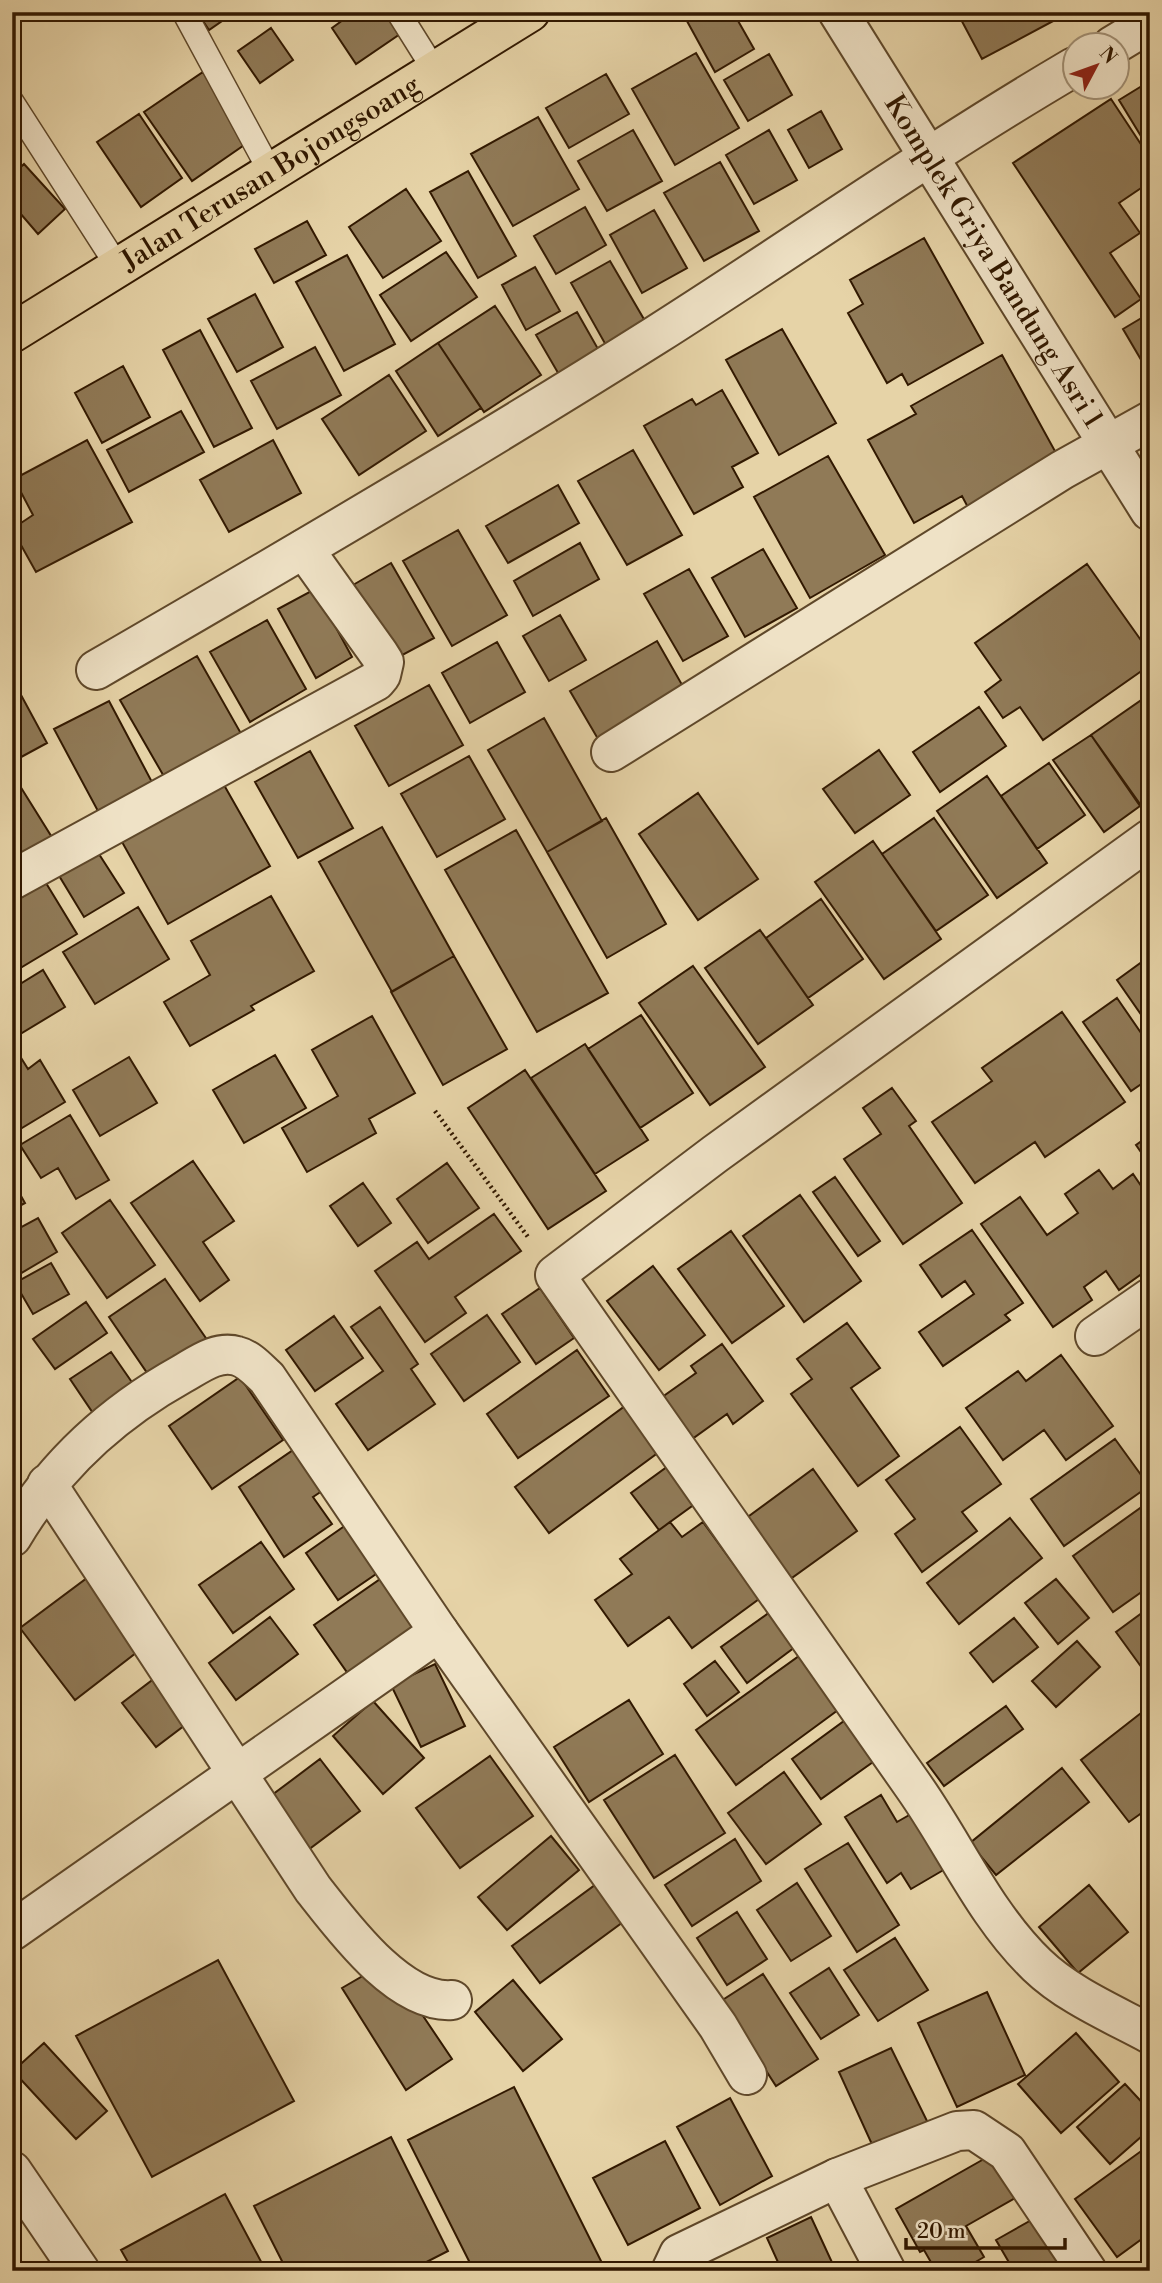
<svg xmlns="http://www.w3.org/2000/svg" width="1162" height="2283" viewBox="0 0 1162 2283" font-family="'Libre Bodoni',serif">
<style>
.building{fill:#907a57;stroke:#321901;stroke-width:2}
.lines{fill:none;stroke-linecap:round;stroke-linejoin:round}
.service-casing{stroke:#5f482a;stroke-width:26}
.minor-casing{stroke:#5f482a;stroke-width:42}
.primary-casing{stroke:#321901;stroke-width:42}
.path{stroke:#321901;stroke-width:4.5;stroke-dasharray:2 3.5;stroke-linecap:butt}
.service{stroke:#efe2c6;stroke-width:23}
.minor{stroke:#efe2c6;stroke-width:38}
.primary{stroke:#e6d3a7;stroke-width:38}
.labels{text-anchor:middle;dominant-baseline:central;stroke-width:7;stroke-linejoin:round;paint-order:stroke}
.street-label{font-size:28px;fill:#321901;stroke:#efe2c6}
</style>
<rect width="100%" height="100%" fill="#e6d3a7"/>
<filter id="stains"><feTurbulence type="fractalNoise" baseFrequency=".00286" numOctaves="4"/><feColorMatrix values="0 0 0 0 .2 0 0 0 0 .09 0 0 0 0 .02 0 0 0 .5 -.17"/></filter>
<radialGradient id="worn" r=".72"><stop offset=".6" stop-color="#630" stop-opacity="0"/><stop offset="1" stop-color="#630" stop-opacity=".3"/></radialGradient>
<path class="building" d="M197,12H235L209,30Z
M354,12H389L403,32L356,64L332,28Z
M682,12H733L754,49L715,72Z
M957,12H1070L982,59Z
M271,28L293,60L260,83L238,51Z
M696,53L739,128L675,165L632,89Z
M769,54L792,95L748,121L724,80Z
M203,72L250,141L192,181L144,112Z
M606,74L629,114L569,148L546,108Z
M1150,81V151L1119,100Z
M1111,99L1150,158V182L1119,203L1140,233L1110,253L1141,299L1115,317L1013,163Z
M821,111L842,149L809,168L788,130Z
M139,114L182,178L141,207L97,142Z
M538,117L579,189L513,226L471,154Z
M633,130L662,181L607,211L578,161Z
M769,130L797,180L754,204L726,155Z
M720,162L759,231L704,261L664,193Z
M24,164L65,209L38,234L20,213L12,221V175Z
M468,171L516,256L478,278L430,192Z
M406,189L441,241L383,278L349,227Z
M585,207L606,245L556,274L534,236Z
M654,210L687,268L642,293L610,235Z
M307,221L326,255L274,283L255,249Z
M924,238L983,343L908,385L902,374L887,383L848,313L863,304L850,280Z
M446,252L477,297L411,341L380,295Z
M347,255L395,344L344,371L296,282Z
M610,261L652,333L612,356L571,283Z
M535,267L560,311L526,330L502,285Z
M255,294L283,347L237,372L208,319Z
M495,306L541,375L484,412L438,343Z
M577,312L602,356L561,378L536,335Z
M1150,313V375L1123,329Z
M782,329L836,423L779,455L726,360Z
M200,330L252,428L214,447L163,350Z
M438,343L481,408L438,436L396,371Z
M315,347L341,395L277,429L251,381Z
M1002,355L1061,462L971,513L962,496L914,523L868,440L916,414L911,406Z
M123,366L150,417L102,443L75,393Z
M389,375L426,431L359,475L322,419Z
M722,390L758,453L732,467L743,487L694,514L644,426L692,399L696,405Z
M181,411L204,452L129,492L107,450Z
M87,440L132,522L36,572L12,529L33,515L14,479Z
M273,440L301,493L229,532L200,480Z
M633,450L682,535L627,565L578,481Z
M828,456L885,555L810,598L754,497Z
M558,485L579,523L508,563L486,526Z
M458,530L507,615L452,646L403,561Z
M580,543L599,579L533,616L514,581Z
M763,549L797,608L745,637L712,578Z
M391,563L434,638L395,659L353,585Z
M1087,564L1150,653V665L1043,740L1020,707L1003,718L985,692L1001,680L975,643Z
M689,569L728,636L683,661L644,594Z
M315,589L352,657L316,678L278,609Z
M560,615L586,660L549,681L523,636Z
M267,620L306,689L250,722L210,652Z
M657,641L685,690L598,739L570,691Z
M497,642L525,692L470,723L442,673Z
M197,656L243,737L166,780L120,700Z
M429,685L463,745L389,786L355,726Z
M1150,694V808L1145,811L1091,735Z
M21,695L47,743L12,762V700Z
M109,701L153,784L99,813L54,729Z
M979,707L1006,746L940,792L913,752Z
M544,718L602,821L547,852L488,750Z
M1091,735L1140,806L1104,832L1053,760Z
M879,750L910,795L855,833L823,789Z
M310,751L353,828L298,858L255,782Z
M469,756L505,819L437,857L401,794Z
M1049,763L1085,815L1037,849L1001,796Z
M987,776L1047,863L997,898L937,811Z
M224,785L270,866L168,924L122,842Z
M20,786L58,847L12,874V791Z
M698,793L758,879L698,920L639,834Z
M606,818L666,924L607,958L547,852Z
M934,818L988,895L936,931L882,854Z
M382,827L454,956L392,992L319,862Z
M516,830L608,993L537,1032L445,870Z
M873,841L941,939L884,979L815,882Z
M97,851L124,893L84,917L58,874Z
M46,883L77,934L12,973V903Z
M271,896L314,971L251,1006L254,1010L190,1046L164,1002L210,975L191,941Z
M821,899L863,959L808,998L766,938Z
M138,907L169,959L95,1004L63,952Z
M760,930L813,1005L758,1044L705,968Z
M454,956L507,1049L443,1085L391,992Z
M1150,956V1026H1149L1117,980Z
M693,966L765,1067L710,1105L639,1003Z
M43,970L65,1007L12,1039V989Z
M1117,998L1150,1046V1078L1131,1091L1083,1022Z
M1062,1012L1125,1102L1045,1157L1035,1142L975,1183L932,1122L992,1081L982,1068Z
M641,1015L693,1093L640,1128L588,1049Z
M372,1016L415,1093L369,1119L376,1133L307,1172L282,1128L338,1096L312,1050Z
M585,1044L648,1140L595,1174L531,1078Z
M18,1053L28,1069L40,1060L65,1102L12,1134V1056Z
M275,1055L306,1108L244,1143L213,1090Z
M129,1057L157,1103L100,1136L73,1090Z
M525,1070L606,1191L548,1229L468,1108Z
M892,1088L916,1121L909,1126L962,1203L903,1244L844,1159L881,1134L863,1108Z
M70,1115L109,1180L76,1199L58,1168L41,1178L20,1145Z
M1150,1135V1165L1136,1145Z
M193,1161L234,1221L203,1242L229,1280L200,1301L131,1203Z
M447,1163L479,1208L428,1243L397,1199Z
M1099,1170L1113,1189L1133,1174L1150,1199V1241L1147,1243L1150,1268L1119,1290L1106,1271L1084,1287L1092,1300L1053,1327L981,1224L1020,1197L1047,1235L1078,1213L1065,1194Z
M835,1177L880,1241L858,1256L813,1192Z
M12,1180L25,1203L12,1210Z
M363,1183L391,1223L358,1246L330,1206Z
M800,1195L861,1281L804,1322L743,1236Z
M110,1200L155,1265L107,1298L62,1233Z
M494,1214L521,1251L455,1297L466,1313L425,1342L375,1271L417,1242L429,1259Z
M38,1218L57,1252L13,1278L12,1232Z
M972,1230L1023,1303L1005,1315L1010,1320L943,1366L919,1332L974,1294L965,1281L942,1297L920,1265Z
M731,1231L784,1306L732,1343L678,1269Z
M51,1263L69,1294L33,1314L15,1283Z
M653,1266L705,1335L659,1370L607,1301Z
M165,1279L210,1344L154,1383L109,1317Z
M540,1288L574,1338L536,1364L502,1314Z
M86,1302L107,1333L55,1369L33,1339Z
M380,1307L418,1364L411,1369L435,1404L368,1450L336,1404L383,1371L351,1327Z
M487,1315L520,1362L464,1401L431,1354Z
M334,1316L363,1358L315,1391L286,1350Z
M847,1323L880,1368L851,1388L899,1456L858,1486L791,1394L812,1379L797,1359Z
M722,1344L763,1401L733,1424L727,1414L688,1442L658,1400L696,1373L691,1366Z
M577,1350L609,1396L518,1458L487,1414Z
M111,1352L138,1391L97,1419L70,1379Z
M1061,1355L1113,1426L1066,1460L1044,1430L1003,1460L966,1408L1018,1371L1026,1381Z
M240,1377L283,1440L212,1489L169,1426Z
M625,1406L659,1452L549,1533L515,1487Z
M960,1427L1001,1484L962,1512L977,1531L922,1572L895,1534L915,1519L886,1480Z
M1115,1439L1149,1486L1064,1546L1031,1499Z
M299,1446L328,1487L313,1497L332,1524L284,1557L239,1487Z
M671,1464L699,1501L659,1530L631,1493Z
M813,1469L857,1531L789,1580L745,1519Z
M1150,1501V1586L1113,1612L1073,1556Z
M1010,1518L1042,1558L959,1624L927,1583Z
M670,1522L682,1537L703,1522L759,1599L692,1648L669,1617L628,1646L595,1600L632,1574L620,1559Z
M346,1525L379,1572L338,1600L306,1553Z
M261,1542L294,1589L233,1633L199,1585Z
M386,1575L423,1628L351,1678L314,1625Z
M87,1578L141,1649L75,1700L20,1628Z
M1056,1579L1089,1618L1058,1644L1025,1603Z
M1150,1607V1679L1116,1632Z
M770,1612L795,1647L747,1683L721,1647Z
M270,1617L298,1654L236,1700L209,1663Z
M1014,1618L1038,1647L993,1682L970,1653Z
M1077,1641L1100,1667L1056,1707L1032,1681Z
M799,1656L838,1710L736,1785L696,1730Z
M715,1661L739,1692L707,1716L684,1684Z
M435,1664L465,1726L421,1747L391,1685Z
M155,1678L189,1722L156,1747L122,1703Z
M629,1700L663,1754L589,1802L554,1747Z
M373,1701L424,1758L383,1794L333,1736Z
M1006,1706L1023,1729L944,1786L927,1763Z
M1150,1706V1807L1129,1822L1081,1760Z
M844,1721L873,1762L821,1799L792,1759Z
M675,1755L725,1833L654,1878L604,1800Z
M490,1756L533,1816L460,1868L416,1808Z
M320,1759L360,1811L308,1850L268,1798Z
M1062,1768L1089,1802L996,1875L970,1843Z
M784,1772L821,1824L766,1864L728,1813Z
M881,1795L897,1822L918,1810L952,1865L911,1889L901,1873L887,1883L845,1817Z
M551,1836L579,1870L507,1930L478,1897Z
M735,1839L761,1881L692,1926L665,1885Z
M848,1843L899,1925L857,1952L805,1869Z
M797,1883L831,1936L791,1961L757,1910Z
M595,1885L623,1922L540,1983L512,1946Z
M1089,1885L1128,1932L1078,1973L1039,1927Z
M737,1912L767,1959L727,1985L697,1938Z
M895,1938L928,1990L878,2021L844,1970Z
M218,1960L294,2101L152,2177L76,2036Z
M829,1968L859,2015L821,2039L790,1993Z
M368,1973L415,2004L452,2059L406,2090L342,1988Z
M763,1974L818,2059L776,2086L721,2001Z
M513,1980L562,2039L523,2071L475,2012Z
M987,1992L1025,2075L957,2107L918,2023Z
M1076,2033L1119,2082L1061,2133L1018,2084Z
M44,2043L107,2111L76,2139L13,2071Z
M891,2048L929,2125L875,2151L839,2072Z
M1125,2084L1150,2111V2129L1110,2164L1077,2127Z
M514,2087L606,2271H474L408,2140Z
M730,2098L772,2176L720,2205L677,2127Z
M391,2137L448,2251L409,2271H287L254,2206Z
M665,2141L700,2208L628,2245L593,2178Z
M1144,2149L1150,2156V2233L1117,2257L1075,2199Z
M991,2155L1015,2198L966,2226L984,2257L960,2271H936L924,2250L920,2252L896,2209Z
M225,2194L266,2271H133L121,2250Z
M811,2217L836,2271H782L767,2238Z
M1035,2218L1065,2270L1063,2271H1014L996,2240Z"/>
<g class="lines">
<defs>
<path id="service" d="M184,12L271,173
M398,12L435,71
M12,102L118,267"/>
<g id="minor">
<path id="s1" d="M838,12L1150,511"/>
<path d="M1112,46L1150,23"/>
<path d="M96,670C284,561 472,451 656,335C796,246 931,151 1074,67"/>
<path d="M611,752L1062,470L1150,421"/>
<path d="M1150,839L715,1154L555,1275C674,1446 795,1616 914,1787C955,1845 985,1915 1037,1965C1068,1995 1113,2014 1150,2034"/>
<path d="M12,880L376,681L381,675L384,662L379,654L304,549"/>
<path d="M1095,1336L1150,1298"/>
<path d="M47,1484L313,1889C343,1927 399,2004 452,2000"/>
<path d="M12,1537C53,1467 112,1413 182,1374C198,1365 217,1350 237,1356C249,1359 258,1370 267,1378L439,1632"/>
<path d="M12,1931L439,1632L718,2026L747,2075"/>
<path d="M12,2171L80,2271"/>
<path d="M671,2271L679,2254L837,2178"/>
<path d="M886,2271L837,2178L957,2131L974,2130L1007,2152L1087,2271"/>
</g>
<g id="primary">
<path id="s2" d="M12,333L530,12"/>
</g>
</defs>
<use href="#service" class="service-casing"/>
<use href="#minor" class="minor-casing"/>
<use href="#primary" class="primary-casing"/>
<path class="path" d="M435,1111L528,1237"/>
<use href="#service" class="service"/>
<use href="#minor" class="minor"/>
<use href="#primary" class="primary"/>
</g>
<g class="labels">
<g class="street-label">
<text stroke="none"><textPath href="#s2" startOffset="304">Jalan Terusan Bojongsoang</textPath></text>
<text stroke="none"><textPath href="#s1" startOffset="294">Komplek Griya Bandung Asri 1</textPath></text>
</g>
</g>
<rect width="1162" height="2283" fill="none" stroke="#e6d3a7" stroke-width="42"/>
<rect x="14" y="14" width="1134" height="2255" fill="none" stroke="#321901" stroke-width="3.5"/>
<rect x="21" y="21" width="1120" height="2241" fill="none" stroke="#321901" stroke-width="2"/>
<g transform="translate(1096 66) rotate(49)"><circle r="33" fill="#efe2c6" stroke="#a39277" stroke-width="2"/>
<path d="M0-5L12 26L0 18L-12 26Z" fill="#8f2418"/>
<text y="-10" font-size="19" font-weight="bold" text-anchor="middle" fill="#321901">N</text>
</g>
<path d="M906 2238v10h159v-10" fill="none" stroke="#321901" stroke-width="3.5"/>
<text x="917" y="2238" font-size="21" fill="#321901" stroke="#efe2c6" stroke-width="5" paint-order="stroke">20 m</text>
<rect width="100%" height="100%" filter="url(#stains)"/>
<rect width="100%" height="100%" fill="url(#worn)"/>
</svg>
